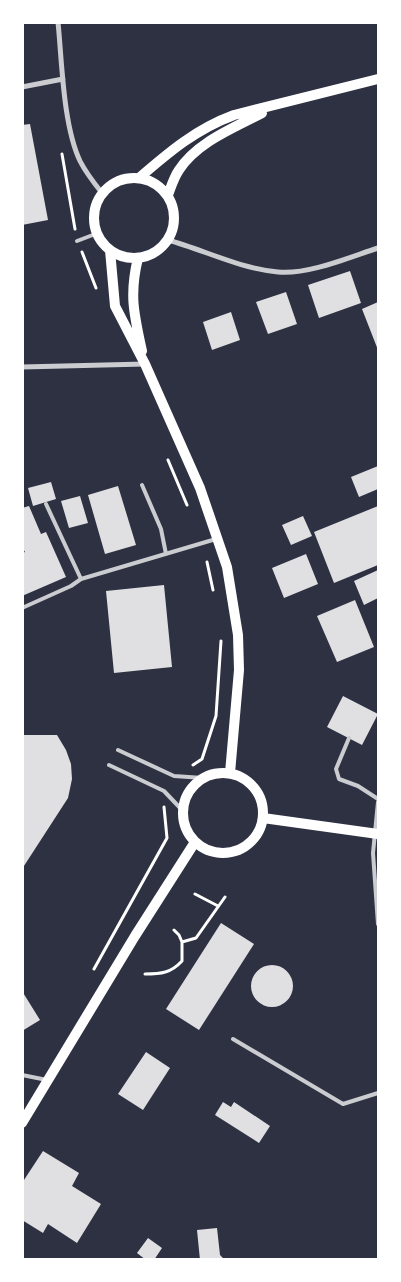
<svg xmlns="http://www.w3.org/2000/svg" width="401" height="1282" viewBox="0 0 401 1282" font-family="'Space Grotesk',sans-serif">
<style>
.building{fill:#e0e0e3}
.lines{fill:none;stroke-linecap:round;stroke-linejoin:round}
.path{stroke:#fff;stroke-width:3}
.service{stroke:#caccd0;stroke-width:4}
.minor{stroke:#caccd0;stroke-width:5}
.secondary{stroke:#fff;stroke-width:10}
</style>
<rect width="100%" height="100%" fill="#2d3142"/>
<path class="building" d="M30,124L48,220L22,225V125Z
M350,271L361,303L319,318L308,285Z
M286,292L297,324L268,334L256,302Z
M378,302V350L362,309Z
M231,312L240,340L212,350L203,322Z
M378,466V489L359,497L351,477Z
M51,482L56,499L33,506L28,488Z
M118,486L136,545L105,554L88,495Z
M80,496L88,523L69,528L61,501Z
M29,506L41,534L46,532L66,577L22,596V553L25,552L22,547V508Z
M378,506V565L334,583L314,532Z
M303,516L312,536L291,545L282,525Z
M306,554L318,584L284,598L272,568Z
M378,570V598L364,605L354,581Z
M164,585L172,667L114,673L106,591Z
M355,600L374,647L337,662L317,616Z
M343,696L378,714L362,745L327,727Z
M22,735H57L66,750L71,764L72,779L68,798L22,869Z
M221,923L254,944L199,1030L166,1009Z
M251 986a21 21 0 1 1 42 0a21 21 0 1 1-42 0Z
M22,991L40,1020L22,1031Z
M146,1052L170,1068L143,1110L118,1094Z
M223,1102L231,1107L234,1102L270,1126L259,1143L215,1115Z
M43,1151L79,1173L72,1186L101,1204L77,1243L48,1224L43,1233L22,1220V1183Z
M217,1228L220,1255L225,1260H200L197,1230Z
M148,1238L162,1248L154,1260H146L137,1253Z"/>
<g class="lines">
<path class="path" d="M62,154L75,229
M82,252L96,288
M168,460L187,505
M207,562L213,590
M193,765L202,759L216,716L221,641
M195,894L218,906
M174,930L179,935L182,942
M94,969L167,838L164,807
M145,974C161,974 171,973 182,961V942L196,938L225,897"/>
<path class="service" d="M77,241L98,233
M142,485L161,529L166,554
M46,504L81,579
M22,608L71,586L81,579L216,539
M349,738L336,769L339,779L358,786L378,799
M118,750L174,776L203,778
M109,765L164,791L183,811
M378,802L373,853L378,924
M233,1039L343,1104L378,1093
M22,1075L47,1080"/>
<path class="minor" d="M58,22C62,62 63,125 80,161C86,173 94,183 102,193
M22,87L63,79
M168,240C204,250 241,269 278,272C308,275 350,257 378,248
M22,367L145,364"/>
<path class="secondary" d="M139,178C169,152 196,129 234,115L378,79
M94 218a40 40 0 1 1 80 0a40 40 0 1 1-80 0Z
M168,195C171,187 174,177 179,170C197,142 234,128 262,113
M110,250L115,306L145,364L200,488L227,567L238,635L239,670L230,773
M138,258C129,295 134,314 142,351
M183 813a40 40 0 1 1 80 0a40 40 0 1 1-80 0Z
M263,818L378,834
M22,1123L135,936L195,842"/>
</g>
<rect width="401" height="1282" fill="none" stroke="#ffffff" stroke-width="48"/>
</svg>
